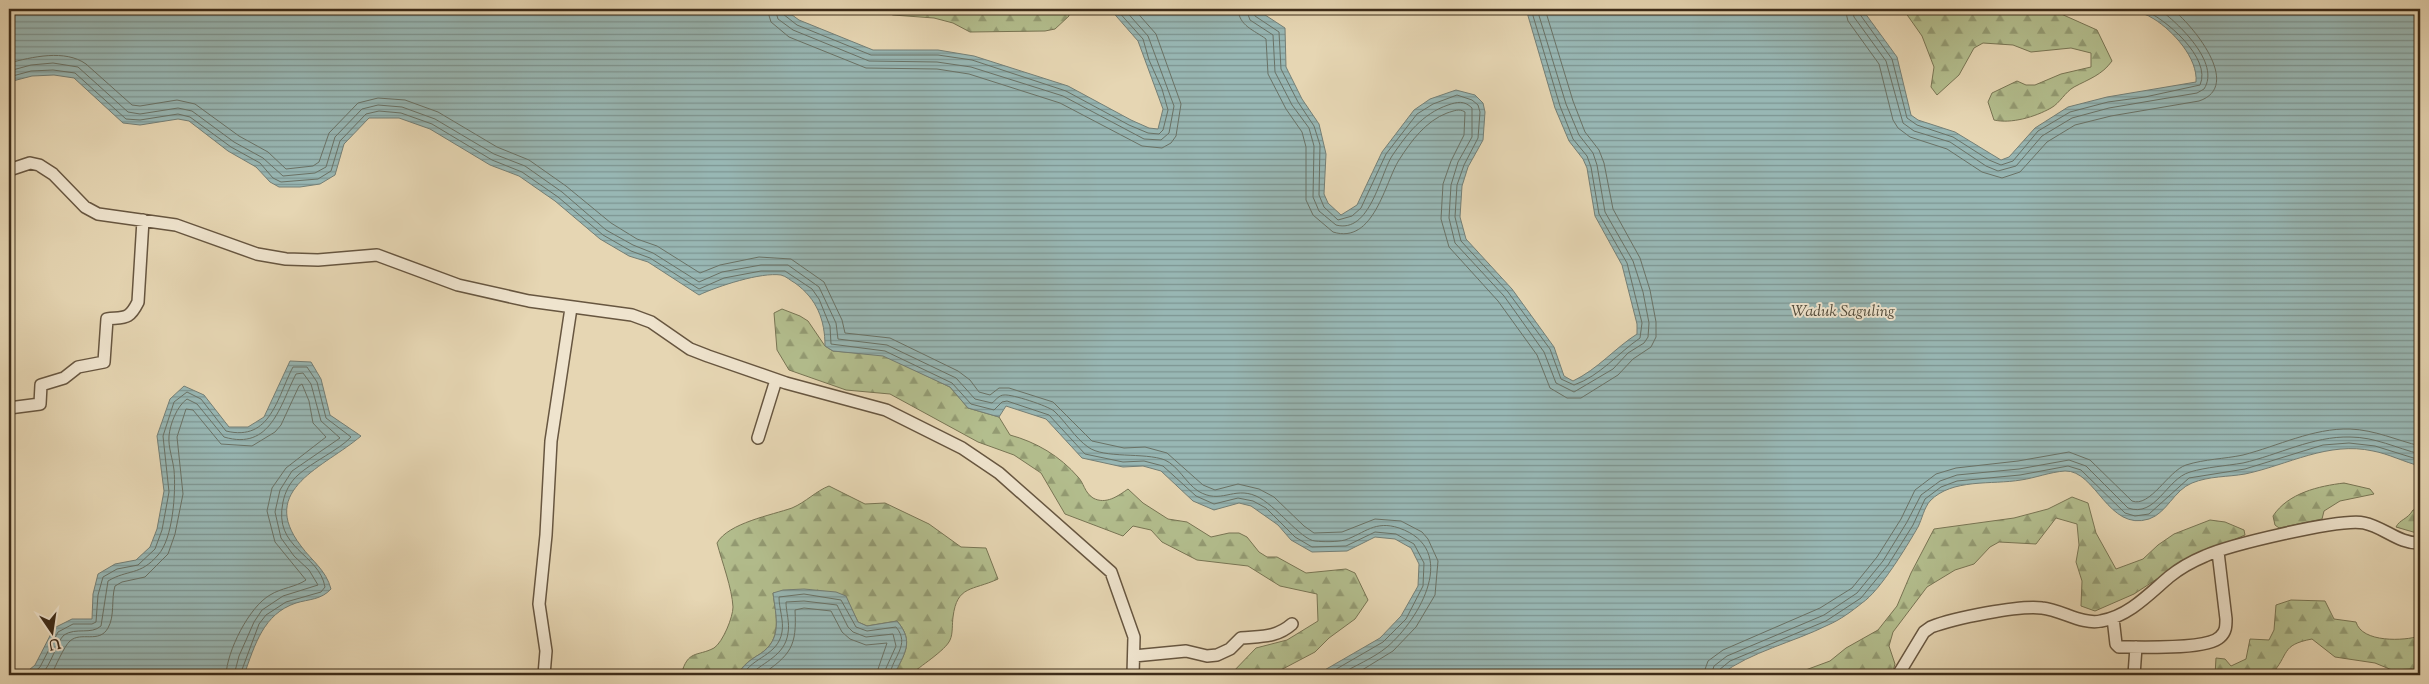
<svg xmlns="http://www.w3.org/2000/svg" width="2429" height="684" viewBox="0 0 2429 684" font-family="'Sorts Mill Goudy',serif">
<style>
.forest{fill:url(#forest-firs);stroke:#787554}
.water{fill:url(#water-rules);stroke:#747f76}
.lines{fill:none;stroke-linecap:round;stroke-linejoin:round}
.shore{stroke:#6a7266;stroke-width:1}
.minor-casing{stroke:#675640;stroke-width:14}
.minor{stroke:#efe4ce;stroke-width:11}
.labels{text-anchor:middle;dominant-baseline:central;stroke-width:4;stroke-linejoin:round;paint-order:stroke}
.water-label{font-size:16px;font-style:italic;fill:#4f4838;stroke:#efe4ce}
</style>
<defs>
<pattern id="forest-firs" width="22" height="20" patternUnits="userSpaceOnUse" patternTransform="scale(1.25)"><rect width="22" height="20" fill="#b3be8e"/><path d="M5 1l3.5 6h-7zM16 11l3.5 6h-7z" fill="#939b73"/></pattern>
<pattern id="water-rules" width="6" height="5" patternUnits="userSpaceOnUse" patternTransform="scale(1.25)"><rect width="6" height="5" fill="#98b7b4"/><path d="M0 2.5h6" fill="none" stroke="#7d9592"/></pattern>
</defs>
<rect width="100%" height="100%" fill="#e6d6b3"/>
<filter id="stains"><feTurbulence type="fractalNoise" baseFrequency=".004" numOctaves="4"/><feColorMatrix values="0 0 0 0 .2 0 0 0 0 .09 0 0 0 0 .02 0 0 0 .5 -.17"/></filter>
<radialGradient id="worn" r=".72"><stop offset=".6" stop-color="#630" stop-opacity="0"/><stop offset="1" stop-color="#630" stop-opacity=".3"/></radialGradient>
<path class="forest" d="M877,9H1069V16L1055,29L1045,31L970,32L953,23L934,18L893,15Z
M1903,9H2050L2097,30L2112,61C2102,75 2089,79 2074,87C2065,92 2060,103 2051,108C2035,117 2011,124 1994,120L1988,102L1992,93L2017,81L2026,85H2035L2061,74L2091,67V53L2071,48L2031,52L2013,45L1983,43L1974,48L1959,75L1937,95L1931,87L1934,67L1922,36Z
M782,309L800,316L808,321L825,346L833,351L883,355L950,387L968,408L999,417L1010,435C1036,442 1060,456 1078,477C1084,483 1084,492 1093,498C1106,505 1118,496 1128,489L1143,503L1168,519L1187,522L1211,537L1229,533H1239L1247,537L1259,552L1267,557H1277L1306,573L1346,569L1355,573L1368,600L1355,619L1329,638L1315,652L1277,672L1268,675H1230L1256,648L1287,640L1318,621L1317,594L1280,586L1248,566L1197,560L1162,542L1151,530L1133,526L1123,536L1065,514L1041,473L1014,455L978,442L890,394L846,390L789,370L777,350L774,313Z
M2344,483L2370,489L2374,494L2340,501L2324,511L2322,519L2279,528L2275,525L2273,516C2288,493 2319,486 2344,483Z
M829,486L865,504L885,503L929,524L961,547L986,548L998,579C972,591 957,585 953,617C952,624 953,634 950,640C946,650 919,667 910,675H894C904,654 915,642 897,621L867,626L858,622L845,596L773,593C776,617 783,639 760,654C750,660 743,665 737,675H681C688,649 697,657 714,648C723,642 733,617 733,607C732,588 722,562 717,543C728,523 772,515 792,508C806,502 816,491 829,486Z
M2072,497L2088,503L2096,533L2116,569L2143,559L2158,545L2174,534L2210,520L2225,522L2244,530L2245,535L2186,560L2134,594L2095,611L2081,606L2082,581L2076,562L2079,545L2077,524L2056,518L2036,544L1999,542L1990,547L1974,564L1955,570L1927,587L1893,632L1889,646L1895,664L1892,674L1792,675L1830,661L1846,648L1878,630L1897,606L1911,573L1934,529L2014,518L2048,509Z
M2420,509V534L2396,527C2400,519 2407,520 2413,510Z
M2291,600L2325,601L2334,619L2356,622C2362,643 2404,641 2420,636V675L2412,669L2392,670L2375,663L2335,657L2312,639C2280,645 2290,654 2271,675H2215L2216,658L2225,659L2231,666L2246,659L2250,639L2269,640L2274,630L2276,605Z"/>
<path class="water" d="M9,9H784L799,20L873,50H938L974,56L1068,86L1131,120L1149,128L1158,129L1163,109L1138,41L1110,9H1256L1285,28L1286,67L1302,99L1319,124L1326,154L1324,194L1328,203L1341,215L1357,205L1382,152L1414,110L1430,99L1456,90L1475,95L1483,103L1485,112L1483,140L1468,167L1462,186L1460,217L1466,239L1512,289L1554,347L1564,376L1573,381C1598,369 1615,348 1637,334V324L1622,265L1595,216L1587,168L1583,159L1569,141L1555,108L1526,9H1862L1897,57L1911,115L1918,120L1955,132L2001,160L2009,157L2035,128L2068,107L2107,97L2196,82C2198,58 2173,31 2154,19C2147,14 2137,12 2129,9H2420V466C2404,462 2389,454 2373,451C2328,441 2288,465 2245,474C2228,477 2209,476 2192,483C2174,490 2167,513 2149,519C2108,532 2096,470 2065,471C2050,472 2035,478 2021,480C1992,485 1952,478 1930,501C1924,508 1922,519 1918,527C1907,546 1880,591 1862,603C1852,611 1840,620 1828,625C1792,643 1752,651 1720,675H1316L1380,638L1401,616L1418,586L1419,564L1411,548L1395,539L1375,537L1347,551L1312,552L1291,540L1278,525L1251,506L1239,503L1214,510L1193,501L1161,471L1143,466L1123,467L1082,458L1046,419L1006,406L999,417L968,408L950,387L883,356L833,351L825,346C825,320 817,299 795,283C791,281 786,276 781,275C761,272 718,286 699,295L648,262L629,256L600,239L555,201L519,176L490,165L430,129L399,118H369L344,144L335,175L320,184L300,187H279L270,182L256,167L228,151L189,121L178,119L140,125L123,123L74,78L54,75L32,76L9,82Z
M290,361L311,362L321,379L330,415L361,436C325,467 257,489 301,546C312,561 326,570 331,589C321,600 309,599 296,603C263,614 255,645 244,675H23L35,665L54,628L72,619H92L93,594L98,574L115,564L136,560L150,547L157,529L164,491L157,436L170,399L184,386L204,395L229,427H248L264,417Z
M804,589L836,592L846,596L858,622L867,626L897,621C915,642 904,654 894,675H738C743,665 750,660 760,654C783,639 776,617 773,593L783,590Z"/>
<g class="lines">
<path class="shore" d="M767,9L771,22L789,37L866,68L937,69L969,74L1060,103L1142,146L1162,148L1171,143L1176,136L1181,104L1156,34L1134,9
M775,9L778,19L793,30L869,61L937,62L971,67L1063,96L1144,139L1161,140L1169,133L1174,106L1148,36L1124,9
M781,9L783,14L797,25L871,55H938L972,60L1066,91L1129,125L1148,133L1159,134L1163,130L1168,110L1162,89L1149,60L1143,39L1116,9
M1238,9C1239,26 1254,30 1266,39L1268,74L1286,109L1302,132L1306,147V200L1313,215L1333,232C1374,245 1385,182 1399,160C1411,141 1426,121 1447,113C1454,111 1459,108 1465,112L1464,135L1451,161L1443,184L1441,219L1449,247L1498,301L1537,355L1550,388L1567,398H1581L1618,375L1633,359L1651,347L1656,337V322L1650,290L1640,258L1613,209L1604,163L1599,150L1585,132L1573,101L1545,9
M1246,9L1250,20L1273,35L1275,72L1292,105L1309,128L1314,146L1313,197L1319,211L1336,225C1370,234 1380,175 1392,156C1407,134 1422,114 1448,105C1457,102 1464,100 1472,108V137L1458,162L1451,185L1449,218L1455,243L1504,296L1544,352L1556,383L1574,392L1613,369L1628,353L1644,343L1648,337L1649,323L1643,292L1633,261L1605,212L1597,165L1593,153L1579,135L1566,104L1537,9
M1252,9L1255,16L1279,32L1281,69L1298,102L1314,126L1320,145L1319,195L1324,207L1338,220L1352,216L1361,208L1386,154L1417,114L1433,104L1457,95L1472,100L1478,105L1480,112L1478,138L1464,165L1457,185L1455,217L1461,241L1508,292L1550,349L1561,379L1574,385C1600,376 1618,353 1640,338L1642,323L1627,263L1599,214L1591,167L1587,156L1573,139L1560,106L1531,9
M1845,9L1848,21L1879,64L1893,120L1898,128L1910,137L1947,149L1982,172L2002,178L2020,172L2047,142L2075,125L2111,116L2199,101C2244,86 2191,23 2172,9
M1852,9L1854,17L1886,61L1903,123L1914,131L1950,142L1986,166L1998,171L2016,166L2042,136L2072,118L2109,108L2197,93L2204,89C2221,63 2178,23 2159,9
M1859,9V13L1892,59L1907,118L1917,125L1953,137L1989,160L2001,165L2013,161L2038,131L2070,112L2108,102L2145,97L2200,85C2212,58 2165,18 2142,9
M9,63C32,57 65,49 86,64L132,105L140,106L177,100L195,104L239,136L268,152L286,169L313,166L319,162L329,133L358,103L378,98L405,100L438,112L497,147L529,160L566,186L611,223L637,239L657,246L700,273L720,265L759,257L791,259L824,282L842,320L845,333L890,338L958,371L970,380L979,392L990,395L999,388H1009L1053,402L1092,441L1124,448L1145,447L1167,453L1203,485L1215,490L1238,484L1259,489L1274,497L1304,526L1314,533L1342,532L1375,519L1401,521L1422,532L1428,539L1438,561L1435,595L1416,627L1393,651L1354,675
M9,71L31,65L53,63L78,67L128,112L140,114L178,108L192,111L234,142L263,158L283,176L315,173L326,167L335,137L362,109L378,105L402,107L435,119L494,154L525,166L562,192L606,230L633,245L653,253L699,282L722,272L761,265H788L819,287L836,323L838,339L887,345L956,378L975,399L992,403C996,400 999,395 1004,395C1012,394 1048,406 1054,411C1066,422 1075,438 1088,447C1104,459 1144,452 1165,460C1178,466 1186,483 1198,491C1221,505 1233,486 1256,496C1275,504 1301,540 1315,541C1323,542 1337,542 1345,540C1365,533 1375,520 1399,528C1460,549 1420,619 1387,647C1374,658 1354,666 1339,675
M9,77L31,71L53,70L75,73L126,119L140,120L178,114L190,117L231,147L260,163L273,178L281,182L318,179L331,171L340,141L366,114L379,111L401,113L432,124L492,160L522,172L558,197L603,235L631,251L650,258L699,289L724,278L761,271H785L812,289L819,299L830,326L831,344L885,351L952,383L971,404L994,410L1002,402L1007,401L1049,415L1085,454L1123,462L1144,461L1163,466L1196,496L1214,504L1238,498L1253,501L1266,508L1295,537L1312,547L1346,546L1375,532L1396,534L1414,544L1424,563L1423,586L1406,619L1383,642L1326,675
M31,675L40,667L58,632L73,624H92L96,622L98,595L103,577L117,569L138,565L155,549L162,530L169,492L163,436L174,402L187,392L201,399L226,431C271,442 277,397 293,367H307L317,382L326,418L351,437C339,450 312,462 298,475C290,482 285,492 283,502C273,549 319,553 325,587L321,592L286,602L266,615L259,624L240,675
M41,675C51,666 57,641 64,635C76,627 91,635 101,626L108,581C128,569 140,576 158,555C173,539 176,492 174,470C173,460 168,447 169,436C170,424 177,406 187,399L197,404L224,437C271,451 280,405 296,374L303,373L311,384L321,421L340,438L292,471L280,490L275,512L281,538L294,556L309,570L318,585L283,596L262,610L254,622L239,656L234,675
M51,675C55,668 64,646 70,641C81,631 99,644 108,628C115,616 111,599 115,586L122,582L145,577L168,554L175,534L183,494L177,437L186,409L193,410L221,444L252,446L275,432L281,425L299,386L302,384L309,401L313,423L326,437L286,468L272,488L267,511L275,542L306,580C296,587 281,588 270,595C249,607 227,651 226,675
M743,675C752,657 778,656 782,632C784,621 779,608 779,597L804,594L841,600L856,627L867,631L896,627C911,645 892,657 890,675
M750,675C764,661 785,656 788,633C790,623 786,612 786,602L804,601L837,605L848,627L853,632L866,637L893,634L896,646L883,675
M761,675C791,655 797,646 795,610L804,608L831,611L842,632L850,639L866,645L887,643L876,675
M1703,675L1708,661L1723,650L1820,608L1852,588L1877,557L1901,519L1915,490L1936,474L1956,468L2018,461L2069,452L2090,460L2132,501C2150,508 2168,471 2186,465C2205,459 2224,459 2243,455C2278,446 2313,428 2350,429C2375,430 2396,440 2420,446
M1711,675L1714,666L1727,656L1824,615L1857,593L1883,561L1907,522L1921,495L1940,481L1957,475L2019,469L2069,460L2086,466L2128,508C2156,518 2166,479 2190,472C2207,467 2225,466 2243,463C2278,455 2313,436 2350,437C2375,437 2396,448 2420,454
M1717,675L1719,670L1730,661L1826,621L1861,598L1888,565L1913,525L1925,499L1941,487L1957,481L2020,475L2068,466L2081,470L2125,513L2135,516L2149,514L2189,478L2245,469L2323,445L2349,443L2375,446L2420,460"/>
<defs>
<path id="minor" d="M9,170L30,163L39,165L53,174L85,207L98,214L176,225L257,254L286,259L318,260L377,255L458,285L529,301L632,315L651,322L690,349L708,356L786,383L886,410L962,448L999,473L1111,572L1134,637L1133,675
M9,408L40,404L41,385L64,378L78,367L104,362L107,319C125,317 129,320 138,302L143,220
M758,438L776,380
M2113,618L2116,644L2119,647C2139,647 2207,650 2220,637C2226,632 2226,626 2226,619L2218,552
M1134,656L1186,651L1207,656L1217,655L1230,649L1241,638C1261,636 1276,638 1292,624
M544,675L546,651L539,604L546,535L551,441L571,308
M1898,675L1924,632L1931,627C1954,618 2019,605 2042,608C2062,610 2082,625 2101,621C2129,616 2149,594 2169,577C2180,568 2193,561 2205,556C2229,545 2341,518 2364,523C2384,527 2399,544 2420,543
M2134,675L2136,647"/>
</defs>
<use href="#minor" class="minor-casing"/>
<use href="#minor" class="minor"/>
</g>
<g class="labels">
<g class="water-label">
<text x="1843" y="312">Waduk Saguling</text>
</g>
</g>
<rect width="2429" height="684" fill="none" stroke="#e6d6b3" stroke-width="30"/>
<rect x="10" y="10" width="2409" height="664" fill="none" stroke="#3d2c19" stroke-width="2.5"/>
<rect x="15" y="15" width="2399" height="654" fill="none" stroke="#3d2c19"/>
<g transform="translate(52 632) rotate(167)" stroke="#efe4ce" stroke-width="4" paint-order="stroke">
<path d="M0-4L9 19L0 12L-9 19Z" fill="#3d2c19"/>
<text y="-8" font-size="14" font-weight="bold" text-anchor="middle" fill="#3d2c19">U</text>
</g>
<rect width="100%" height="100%" filter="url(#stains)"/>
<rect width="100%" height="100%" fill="url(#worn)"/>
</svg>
